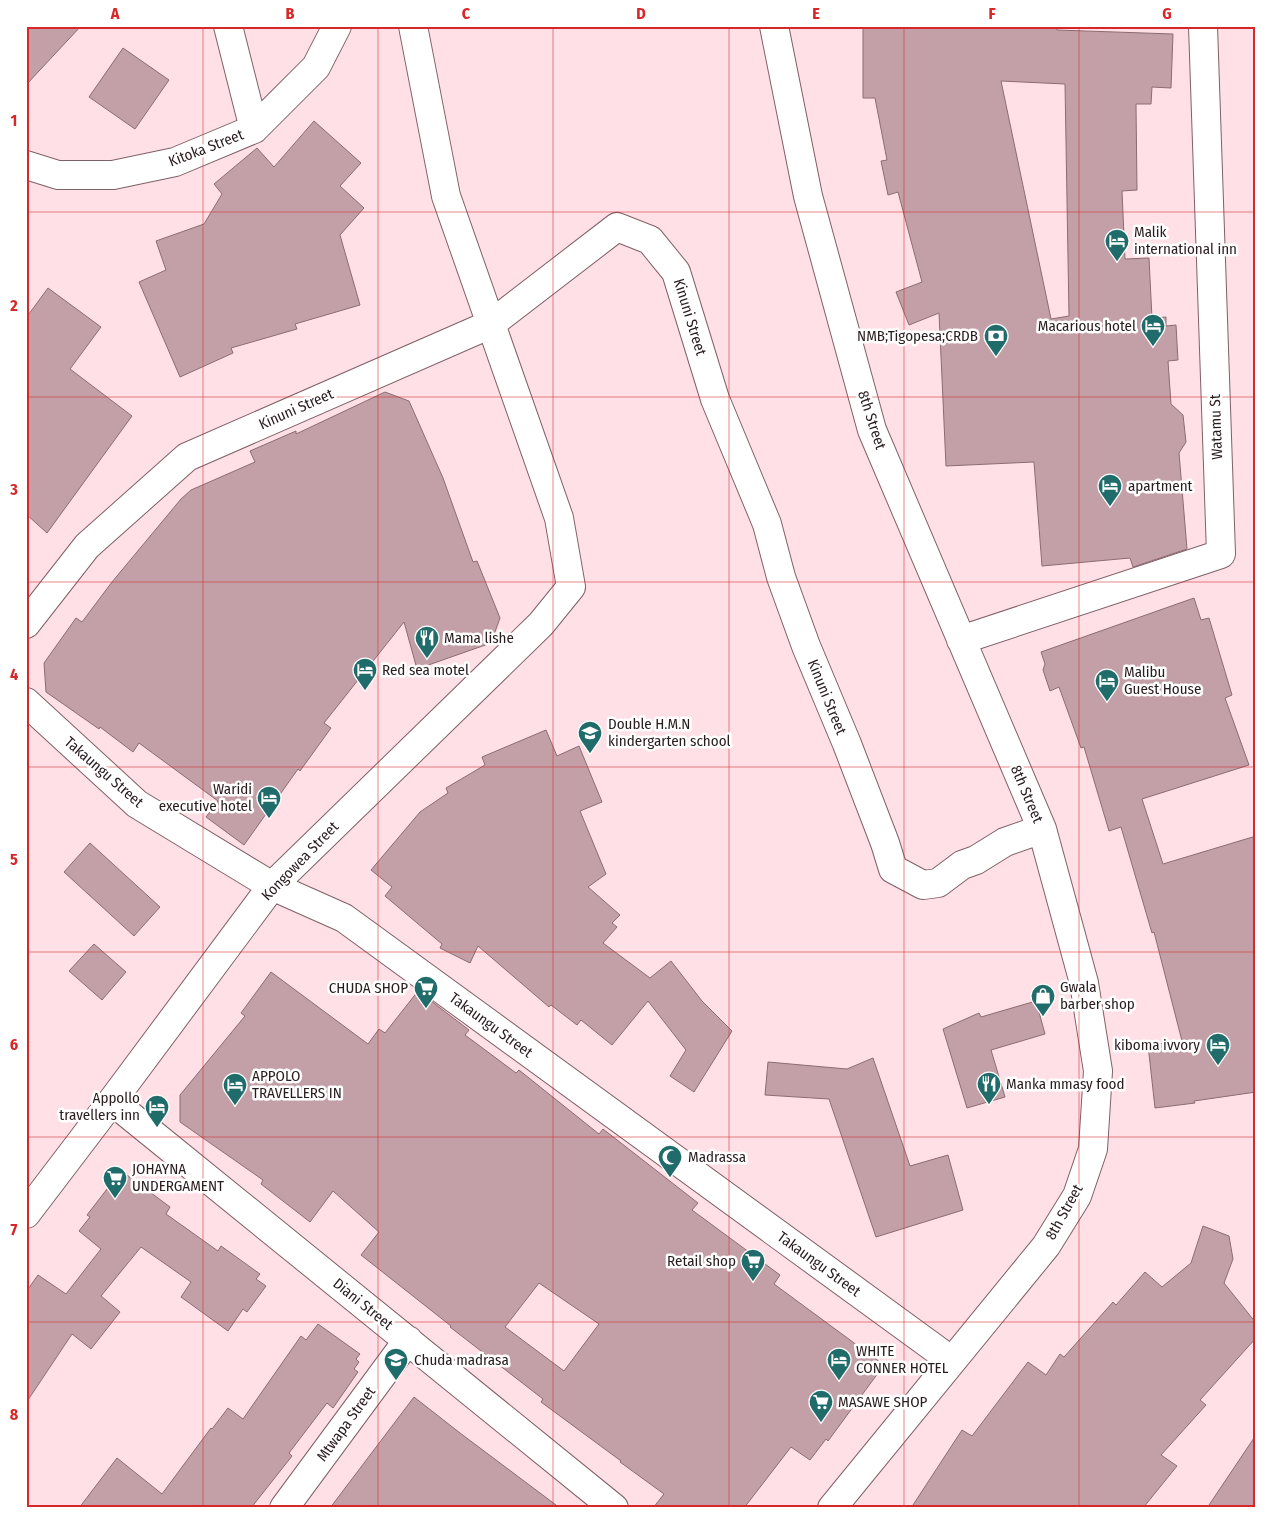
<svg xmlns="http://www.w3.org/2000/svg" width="1282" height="1534" viewBox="0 0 1282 1534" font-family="'Fira Sans Condensed',sans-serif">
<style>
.building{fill:#c3a0a7;stroke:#8c6c72;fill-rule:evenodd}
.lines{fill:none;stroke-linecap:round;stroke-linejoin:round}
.minor-casing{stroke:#806067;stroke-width:30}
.minor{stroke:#fff;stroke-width:28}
.grid{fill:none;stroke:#d62828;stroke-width:1;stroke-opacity:0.55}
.labels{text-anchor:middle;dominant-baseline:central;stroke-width:5;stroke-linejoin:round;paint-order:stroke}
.street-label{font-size:15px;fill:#291c1f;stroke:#fff}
.poi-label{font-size:15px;fill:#291c1f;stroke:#fff;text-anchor:start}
.neatline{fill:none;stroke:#d62828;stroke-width:2}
.grid-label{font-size:16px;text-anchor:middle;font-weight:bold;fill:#d62828}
</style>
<rect width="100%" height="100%" fill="#fee0e6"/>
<path class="building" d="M26,26H81L26,85Z
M863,26H1057V30L1173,34L1171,88L1152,87L1151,104H1136L1137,190L1122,191L1125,259L1149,258L1152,318L1166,317V326L1176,325L1178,360L1168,361L1171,404L1183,415L1186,442L1179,453L1187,549L1133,567L1130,558L1042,566L1034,462L946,466L939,313L909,325L896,292L922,282L898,192L888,195L881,161L887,160L875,98H863ZM1001,81L1065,84L1069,316L1051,319Z
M123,48L169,80L135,129L89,97Z
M314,121L361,163L340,186L364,208L340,235L360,305L295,324L297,329L231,348L233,353L180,377L139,282L166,270L156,241L204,224L222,194L214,184L257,148L274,167Z
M48,288L101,327L70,369L132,416L47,533L26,514V318Z
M385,392L409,401L443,478L473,562L477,561L500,618L491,643L417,669L404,622L324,723L331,728L300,771L298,769L244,845L206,817L218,801L139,743L133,752L100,727L99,729L46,692L44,663L76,618L82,622L112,582L181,499L191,490L255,462L250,451L296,431V434Z
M1194,598L1201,620L1209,618L1232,695L1225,698L1249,765L1142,799L1163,864L1256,836V1092L1194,1101L1195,1103L1155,1108L1148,1045L1182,1041L1154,932L1152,933L1121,827L1109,831L1084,747L1081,748L1059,687L1050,691L1043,670L1045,664L1041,652Z
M546,730L557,756L579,746L602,802L580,811L606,874L588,887L620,915L612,923L617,927L603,943L650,978L671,961L702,1001L732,1031L694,1092L670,1076L686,1050L648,1001L612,1045L581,1020L577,1025L551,1005L549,1007L478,946L470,963L440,948L442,944L385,896L392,887L371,870L420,812L448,793L446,788L485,765L482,757Z
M90,843L160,907L134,936L64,872Z
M94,944L126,972L102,1000L69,971Z
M271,972L368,1044L379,1029L385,1033L418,991L469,1030L465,1035L516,1073L519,1070L599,1134L603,1129L698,1203L692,1210L780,1275L774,1284L884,1365L828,1441L826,1439L810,1460L791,1447L744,1508H653L664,1494L620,1462L621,1461L541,1402L543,1399L450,1327L451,1326L361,1255L379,1232L333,1191L310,1222L261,1184L263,1180L180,1122V1095L245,1016L241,1013ZM539,1283L599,1324L564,1371L505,1327Z
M1036,1001L1045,1034L991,1050L1005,1097L967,1108L943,1029L979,1013L981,1017Z
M873,1058L910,1166L948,1155L963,1210L876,1237L829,1099L765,1095L768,1062L847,1069Z
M127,1175L170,1207L166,1214L218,1251L221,1246L260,1274L256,1279L266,1286L247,1312L243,1309L228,1331L181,1297L191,1282L141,1247L101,1296L120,1312L91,1349L72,1334L26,1403V1292L38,1275L66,1294L101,1249L79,1231L90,1217L87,1215L114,1180L120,1185Z
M1203,1226L1229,1236L1233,1259L1224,1283L1256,1323V1338L1200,1400L1206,1405L1161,1455L1177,1466L1143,1508H911L962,1430L972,1436L1028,1362L1046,1375L1060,1354L1064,1357L1113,1302L1116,1305L1145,1272L1162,1287L1191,1263Z
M318,1324L360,1354L356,1359L359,1362L354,1369L358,1372L333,1408L327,1403L289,1453L292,1456L251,1508H79L117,1458L162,1494L211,1428L212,1429L228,1408L243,1419L301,1336L306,1340Z
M414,1397L460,1433L560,1508H330Z
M1256,1435V1508H1207Z"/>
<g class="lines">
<defs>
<path id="minor" d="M228,26L254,129
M774,26L808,196L872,430L1042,829L1084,983L1098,1071L1093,1149L1077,1196L1046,1246L832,1508
M26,165L58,175H113L175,162L254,129L316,67L337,26
M26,624L87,546L187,457L491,324L617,227L650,240L676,272L715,399L767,524L781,577L806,646L847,744L885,843L893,869L923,885L938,883L962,865L976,860L1005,842L1042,829
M961,640L1221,554L1203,26
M26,702L137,804L272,886L344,918L952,1361
M112,1101L614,1508
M26,1214L112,1101L272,886L541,624L571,587L559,518L446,196L413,26
M284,1508L408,1340"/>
</defs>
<use href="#minor" class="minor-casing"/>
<use href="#minor" class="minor"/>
</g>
<path class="grid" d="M203,26V1508M378,26V1508M553,26V1508M729,26V1508M904,26V1508M1079,26V1508M26,212H1256M26,397H1256M26,582H1256M26,767H1256M26,952H1256M26,1137H1256M26,1322H1256"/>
<defs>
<symbol id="hotel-pin" viewBox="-11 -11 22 30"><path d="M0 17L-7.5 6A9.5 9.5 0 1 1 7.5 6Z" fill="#206c6b" stroke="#fff"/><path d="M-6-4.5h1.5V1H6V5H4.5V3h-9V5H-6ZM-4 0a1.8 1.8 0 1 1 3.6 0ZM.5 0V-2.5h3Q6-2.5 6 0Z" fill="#fff"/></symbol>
<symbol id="bank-pin" viewBox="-11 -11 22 30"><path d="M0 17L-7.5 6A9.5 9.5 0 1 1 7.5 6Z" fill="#206c6b" stroke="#fff"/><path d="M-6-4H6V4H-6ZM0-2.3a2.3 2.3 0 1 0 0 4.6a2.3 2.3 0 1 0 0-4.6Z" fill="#fff"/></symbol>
<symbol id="restaurant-pin" viewBox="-11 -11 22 30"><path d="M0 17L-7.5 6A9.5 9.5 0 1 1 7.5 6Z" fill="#206c6b" stroke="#fff"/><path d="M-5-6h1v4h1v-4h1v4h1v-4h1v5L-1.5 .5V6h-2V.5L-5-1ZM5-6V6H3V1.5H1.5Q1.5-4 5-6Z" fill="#fff"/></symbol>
<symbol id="school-pin" viewBox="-11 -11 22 30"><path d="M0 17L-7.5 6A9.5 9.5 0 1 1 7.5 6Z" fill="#206c6b" stroke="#fff"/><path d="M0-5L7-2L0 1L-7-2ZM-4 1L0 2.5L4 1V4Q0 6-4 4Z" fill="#fff"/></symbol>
<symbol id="supermarket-pin" viewBox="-11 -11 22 30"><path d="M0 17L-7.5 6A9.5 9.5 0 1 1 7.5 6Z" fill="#206c6b" stroke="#fff"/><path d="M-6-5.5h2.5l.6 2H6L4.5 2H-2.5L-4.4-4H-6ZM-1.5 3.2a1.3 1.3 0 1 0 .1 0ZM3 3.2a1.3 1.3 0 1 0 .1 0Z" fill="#fff"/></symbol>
<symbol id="shop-pin" viewBox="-11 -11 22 30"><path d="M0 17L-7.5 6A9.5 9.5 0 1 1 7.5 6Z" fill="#206c6b" stroke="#fff"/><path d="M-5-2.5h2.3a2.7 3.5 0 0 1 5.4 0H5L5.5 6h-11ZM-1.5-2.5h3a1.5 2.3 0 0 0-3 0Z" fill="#fff"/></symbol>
<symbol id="mosque-pin" viewBox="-11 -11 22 30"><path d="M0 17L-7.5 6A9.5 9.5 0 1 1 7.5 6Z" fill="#206c6b" stroke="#fff"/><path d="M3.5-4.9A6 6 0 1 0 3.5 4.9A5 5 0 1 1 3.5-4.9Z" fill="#fff"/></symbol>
</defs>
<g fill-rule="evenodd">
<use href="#hotel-pin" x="1103" y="227" width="28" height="38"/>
<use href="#hotel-pin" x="1139" y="312" width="28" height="38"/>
<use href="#bank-pin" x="982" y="322" width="28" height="38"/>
<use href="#hotel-pin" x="1096" y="472" width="28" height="38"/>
<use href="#restaurant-pin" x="413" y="624" width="28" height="38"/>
<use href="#hotel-pin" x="351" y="656" width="28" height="38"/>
<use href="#hotel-pin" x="1093" y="667" width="28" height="38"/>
<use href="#school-pin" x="576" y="719" width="28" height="38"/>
<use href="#hotel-pin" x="255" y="784" width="28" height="38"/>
<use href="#supermarket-pin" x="412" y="974" width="28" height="38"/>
<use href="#shop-pin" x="1029" y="982" width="28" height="38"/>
<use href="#hotel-pin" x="1204" y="1031" width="28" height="38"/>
<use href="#restaurant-pin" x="975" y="1070" width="28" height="38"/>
<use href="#hotel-pin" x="221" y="1071" width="28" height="38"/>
<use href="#hotel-pin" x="143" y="1093" width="28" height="38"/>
<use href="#mosque-pin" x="656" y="1143" width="28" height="38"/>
<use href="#supermarket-pin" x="101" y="1164" width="28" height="38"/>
<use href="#supermarket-pin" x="739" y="1247" width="28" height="38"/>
<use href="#school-pin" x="382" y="1346" width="28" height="38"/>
<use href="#hotel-pin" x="825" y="1346" width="28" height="38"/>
<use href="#supermarket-pin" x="807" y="1388" width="28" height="38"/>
</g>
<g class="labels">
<g class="street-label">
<text transform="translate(206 148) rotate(-21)">Kitoka Street</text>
<text transform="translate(690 317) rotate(73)">Kinuni Street</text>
<text transform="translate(296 409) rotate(-24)">Kinuni Street</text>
<text transform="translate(872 420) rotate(72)">8th Street</text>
<text transform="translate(1216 427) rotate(-92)">Watamu St</text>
<text transform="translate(827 697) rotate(68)">Kinuni Street</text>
<text transform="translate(104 772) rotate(41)">Takaungu Street</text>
<text transform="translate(1027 794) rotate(67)">8th Street</text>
<text transform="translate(300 861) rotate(-46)">Kongowea Street</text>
<text transform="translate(491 1025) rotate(36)">Takaungu Street</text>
<text transform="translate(1064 1212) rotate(-61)">8th Street</text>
<text transform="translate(819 1264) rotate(36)">Takaungu Street</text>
<text transform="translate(363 1304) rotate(39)">Diani Street</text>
<text transform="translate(346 1424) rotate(-54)">Mtwapa Street</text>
</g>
<g class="poi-label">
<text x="1134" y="232">Malik<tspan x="1134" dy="17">international inn</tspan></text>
<text x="1136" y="326" text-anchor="end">Macarious hotel</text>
<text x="978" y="336" text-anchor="end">NMB;Tigopesa;CRDB</text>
<text x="1128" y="486">apartment</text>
<text x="444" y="638">Mama lishe</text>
<text x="382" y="670">Red sea motel</text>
<text x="1124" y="672">Malibu<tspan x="1124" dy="17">Guest House</tspan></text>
<text x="608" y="724">Double H.M.N<tspan x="608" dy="17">kindergarten school</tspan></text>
<text x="252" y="789" text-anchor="end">Waridi<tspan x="252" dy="17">executive hotel</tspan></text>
<text x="1060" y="987">Gwala<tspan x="1060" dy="17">barber shop</tspan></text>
<text x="408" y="988" text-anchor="end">CHUDA SHOP</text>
<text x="1200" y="1045" text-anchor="end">kiboma ivvory</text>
<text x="252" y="1076">APPOLO<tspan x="252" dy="17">TRAVELLERS IN</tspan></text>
<text x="1006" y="1084">Manka mmasy food</text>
<text x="140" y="1098" text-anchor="end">Appollo<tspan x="140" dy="17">travellers inn</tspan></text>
<text x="688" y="1157">Madrassa</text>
<text x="132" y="1169">JOHAYNA<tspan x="132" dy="17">UNDERGAMENT</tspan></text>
<text x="736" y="1261" text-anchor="end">Retail shop</text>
<text x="856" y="1351">WHITE<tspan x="856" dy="17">CONNER HOTEL</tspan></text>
<text x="414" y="1360">Chuda madrasa</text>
<text x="838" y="1402">MASAWE SHOP</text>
</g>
</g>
<rect width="1282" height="1534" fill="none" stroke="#ffffff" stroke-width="55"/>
<rect x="28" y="28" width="1226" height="1478" class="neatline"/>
<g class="grid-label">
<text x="115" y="19">A</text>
<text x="290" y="19">B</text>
<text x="466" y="19">C</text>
<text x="641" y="19">D</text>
<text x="816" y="19">E</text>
<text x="992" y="19">F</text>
<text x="1167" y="19">G</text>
<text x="14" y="126">1</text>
<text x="14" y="311">2</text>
<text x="14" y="495">3</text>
<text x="14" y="680">4</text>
<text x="14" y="865">5</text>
<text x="14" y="1050">6</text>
<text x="14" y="1235">7</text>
<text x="14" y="1420">8</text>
</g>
</svg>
